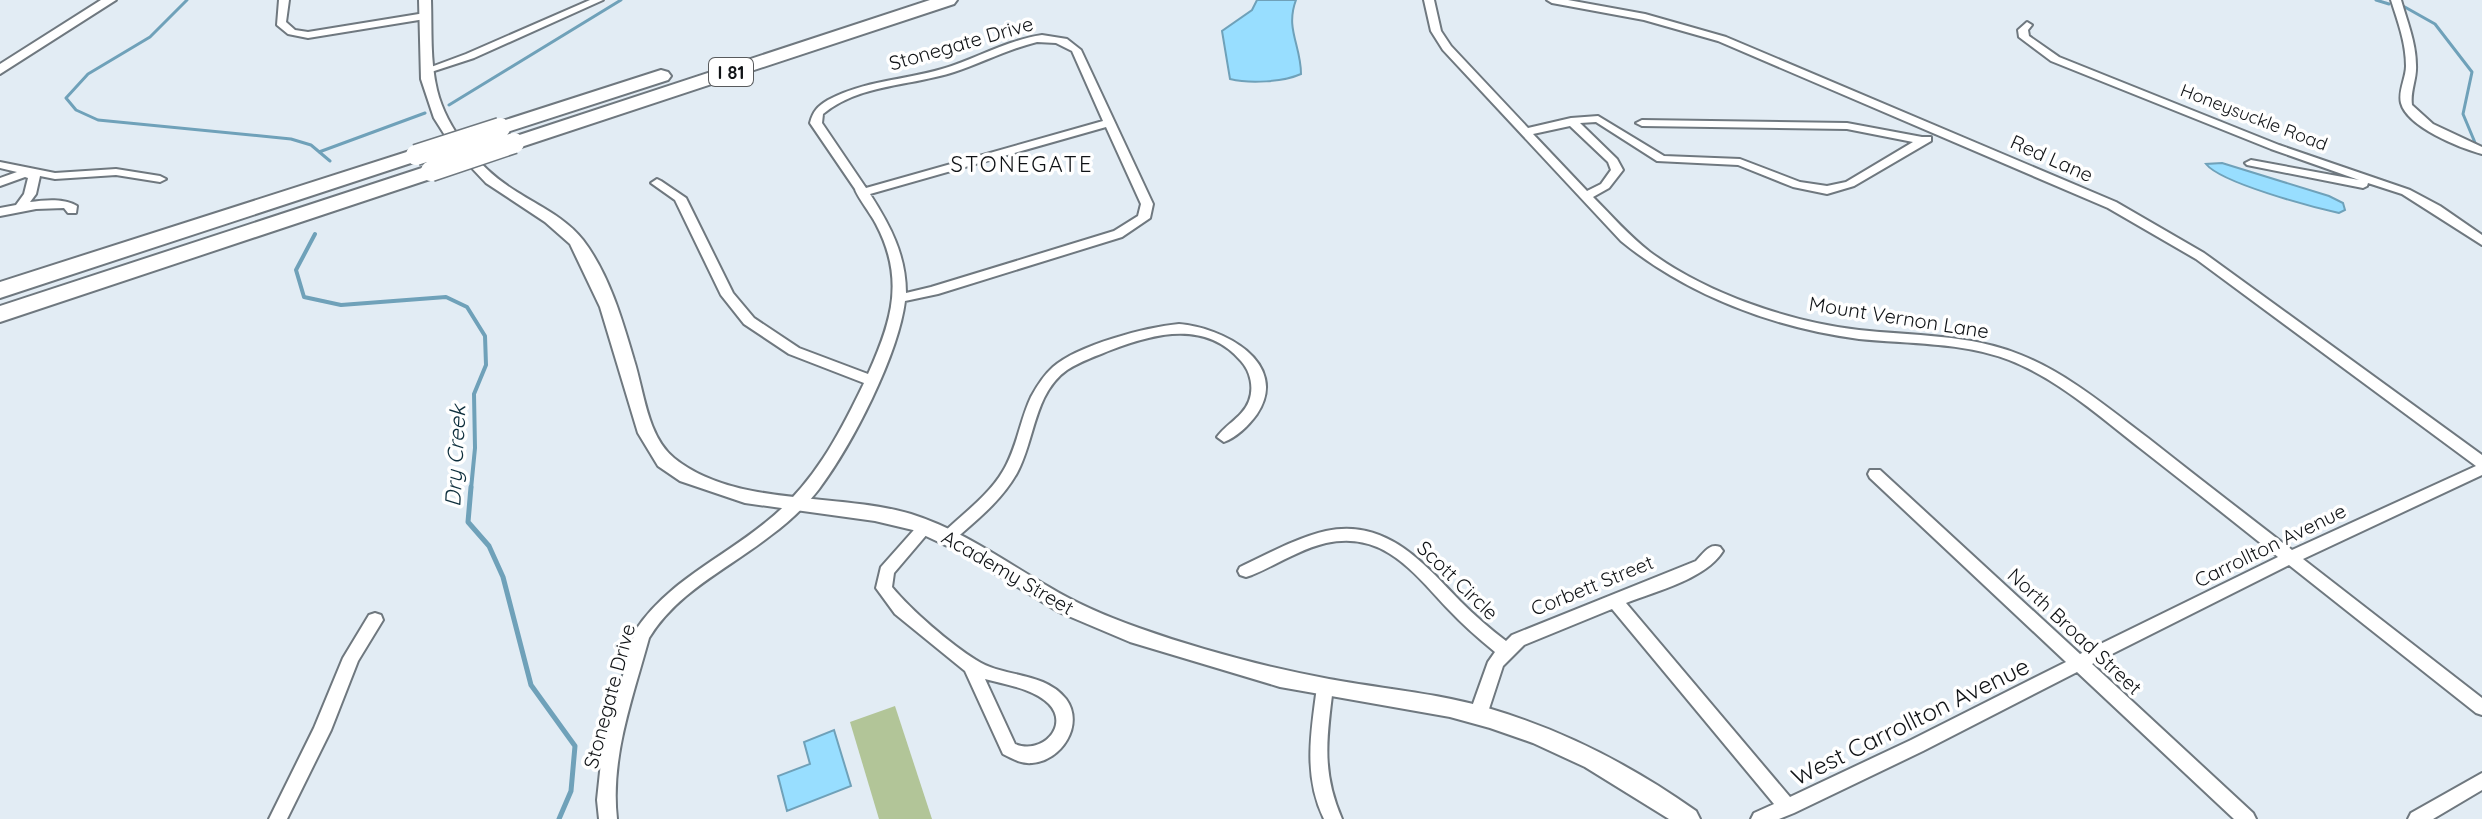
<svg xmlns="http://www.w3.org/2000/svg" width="2482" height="819" viewBox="0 0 2482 819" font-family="Quicksand,sans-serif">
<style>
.green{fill:#b2c598}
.water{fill:#98deff;stroke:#6fa1b9;stroke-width:2}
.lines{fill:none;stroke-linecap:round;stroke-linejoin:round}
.stream-far2{stroke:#6fa1b9;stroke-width:3}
.stream-far1{stroke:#6fa1b9;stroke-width:4}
.stream{stroke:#6fa1b9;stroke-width:5}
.minor-casing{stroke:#6f787f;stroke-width:4}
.tertiary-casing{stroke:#6f787f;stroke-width:4}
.motorway-casing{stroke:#6f787f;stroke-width:4}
.minor{fill:#fff;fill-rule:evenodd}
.tertiary{fill:#fff;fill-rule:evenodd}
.motorway{fill:#fff;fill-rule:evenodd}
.motorway-bridge-casing{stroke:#6f787f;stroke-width:23;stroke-linecap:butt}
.motorway-bridge{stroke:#fff;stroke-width:20}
.labels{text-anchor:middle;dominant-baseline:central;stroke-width:7;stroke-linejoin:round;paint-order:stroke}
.shield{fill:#fff;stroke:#585a5c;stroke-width:2}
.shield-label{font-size:18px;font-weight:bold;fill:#101316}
.far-street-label{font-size:18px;fill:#101316;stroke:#fff}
.street-label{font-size:20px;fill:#101316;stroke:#fff}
.neighbourhood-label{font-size:22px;letter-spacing:2px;fill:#101316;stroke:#fff}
.water-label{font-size:22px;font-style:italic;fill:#0d2e3c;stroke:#fff}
.near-street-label{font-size:24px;fill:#101316;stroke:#fff}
</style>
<rect width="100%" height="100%" fill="#e2ecf4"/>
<path class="green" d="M895,706L932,819H879L850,722Z"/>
<path class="water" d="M1257,0H1296C1285,29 1301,45 1301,74C1283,82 1250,84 1230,79L1222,31L1252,10Z
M2222,163L2329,196L2343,203L2345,210L2339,213C2312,207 2221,183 2206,164Z
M834,730L851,786L787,811L778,776L810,764L804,742Z"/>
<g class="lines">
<path class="stream-far2" d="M187,0L150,37L88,74L66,98L76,110L98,120L291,139L311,145L330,161
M2376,0L2389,4
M2403,6L2435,24L2472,72L2463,114L2476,145
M449,105L621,0
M319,152L425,113"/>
<path class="stream-far1" d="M315,234L296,270L304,297L341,305L446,297L467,307L485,336L486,365L474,394L475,448L471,489"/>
<path class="stream" d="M471,487L468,522L489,546L503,577L531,685L575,746L571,791L559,819"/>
<defs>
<path id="minor" d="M279,0H289L286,22L295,30L308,32L425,13L430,16L425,19L308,38L288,34L277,25Z
M590,0H603L474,58L428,73L423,70L466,54Z
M1424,0H1434L1441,31L1451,46L1528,128L1571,118L1598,116L1664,156L1740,159L1800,182L1827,186L1846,182L1913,142L1847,129L1642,126L1636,123L1642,120L1847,123L1922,137H1931V141L1854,186L1827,194L1793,187L1738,165L1657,161L1596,122L1580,123L1617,159L1623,170L1609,188L1593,197C1612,216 1629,236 1650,252C1707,294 1790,322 1859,330C1913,336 1970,334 2021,355C2068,374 2108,408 2148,438C2196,476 2244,513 2292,550L2476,466L2196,259L2108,208L1718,41L1644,20L1552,3L1547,0H1568L1645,14L1726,37L2116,202L2204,253L2482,455V475L2303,559L2482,698V715L2476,713L2289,565L2092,664L2253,813L2256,819H2234L2077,672L1923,751L1794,813L1779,819H1751L1754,813L1774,804L1612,609L1524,645L1503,666L1487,715L1484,720L1478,722L1472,720L1469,715L1488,662L1495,652C1479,639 1463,625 1449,610C1414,573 1384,530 1326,543C1300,549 1276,565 1252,575L1246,577L1240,575L1238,571L1240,567C1268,554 1296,538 1326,531C1385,518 1423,562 1460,601C1474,615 1490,629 1506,641L1512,635L1696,561C1704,553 1709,543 1720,547L1723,551C1706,579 1656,591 1626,603L1790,797L1911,740L2066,662L1870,478L1868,474L1870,470H1880L2080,654L2278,557C2232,520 2186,484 2140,448C2099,416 2058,379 2009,360C1962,342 1909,344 1859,339C1774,328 1687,295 1621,241L1443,50L1431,31ZM1570,126L1608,162L1611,170L1601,184L1587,191L1533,134Z
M2391,0H2401C2407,21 2416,43 2416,65C2417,79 2410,91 2412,105L2433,124L2482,147V154C2460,148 2407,127 2401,103C2398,91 2406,78 2406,66C2406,43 2398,22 2391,0Z
M2027,22L2032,25L2028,30L2029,36L2059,57L2279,145L2410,190L2440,206L2482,235V245L2402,194L2368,183L2367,186L2363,188L2247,165L2245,163L2251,160L2359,180L2271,149L2051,61L2019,37L2018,30Z
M1042,35L1067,39L1081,50L1153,204L1150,218L1122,237L938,294L905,301C898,356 852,445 819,489C805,507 788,523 770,536C728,569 678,591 649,638C633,697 610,757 617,819H599L597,800L602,753L635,631C668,581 721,559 766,522C813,485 839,435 864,383L789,354L744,324L721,295L675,200L651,183L657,179L661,181L686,198L733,293L754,318L799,348L868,374C892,321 905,279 876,224C871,214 856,195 855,189L810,123C813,111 818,106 828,100C863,81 905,80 942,69C976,59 1007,40 1042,35ZM1037,42L1056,43L1072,51L1103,121L866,188L822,123L823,114C859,84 911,86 954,72C982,63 1008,49 1037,42ZM1106,127L1141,204L1138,216L1114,231L931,287L906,293C906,255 890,225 870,194Z
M0,162L55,173L116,169L160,176L166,179L160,182L116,175L55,179L40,176L36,194L30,202C45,200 64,198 77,206L76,213H68L64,208L36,209L0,216V208L16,205L24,194L28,178L25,177L0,186V178L17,172L0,168Z
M1179,324C1221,327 1291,362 1257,414C1249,425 1237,437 1224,442L1217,437C1226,424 1243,417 1249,401C1254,388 1251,372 1241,361C1206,320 1155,333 1111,350C1096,356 1081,361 1067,370C1034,393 1035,440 1017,473C1002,500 977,520 954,540H944L941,536L944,532C964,513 989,495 1003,471C1017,448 1020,420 1031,397C1037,386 1044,375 1053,367C1078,345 1146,327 1179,324Z
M926,520L931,522L934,526L894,573L892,587C911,610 950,644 976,660C1003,678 1044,671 1066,699C1085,725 1061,761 1032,763C1021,764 1013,759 1003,754L965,671L895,614L876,588L881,567L921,522ZM985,679C1006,685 1033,688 1049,704C1070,726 1042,755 1015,744Z
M375,613L381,615L383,620L358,661L331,730L287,819H269L314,728L343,658L369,615Z
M1325,680L1331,682L1333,687C1327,737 1321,771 1342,819H1324C1303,776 1311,732 1317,687L1319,682Z
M2482,773V790L2433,819H2408L2411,813Z"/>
<path id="tertiary" d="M101,0H116L0,74V64Z
M419,0H431C432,30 430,61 437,90C447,131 481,170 517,192C539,206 566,218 583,240C609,274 622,319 634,360C644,391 647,436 674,458C736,508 838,492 911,514C962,530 1004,561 1049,587C1077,604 1108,617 1139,628C1201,650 1265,667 1329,679C1383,689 1438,693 1491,709C1565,731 1634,767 1696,811L1700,819H1669L1585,767L1533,743L1490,728L1450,717L1280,687L1130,642L1059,612L960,552L913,530L875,521L745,503L680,481L658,466L638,433L600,307L570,244L545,222L486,183L453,148L434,118L421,79Z"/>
<path id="motorway" d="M930,0H957L954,4L521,147H507L504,143L507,139Z
M661,70L668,72L671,76L668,80L507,132L500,134L490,128L493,124Z
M416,149L423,151L427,155L423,159L0,298V282Z
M431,165L439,166L442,171L439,176L0,322V306Z"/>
</defs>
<use href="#minor" class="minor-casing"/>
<use href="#tertiary" class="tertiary-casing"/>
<use href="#motorway" class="motorway-casing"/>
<use href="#minor" class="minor"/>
<use href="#tertiary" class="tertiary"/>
<use href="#motorway" class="motorway"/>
<defs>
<path id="motorway-bridge" d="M416,155L500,128
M431,171L514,143"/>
</defs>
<use href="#motorway-bridge" class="motorway-bridge-casing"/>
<use href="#motorway-bridge" class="motorway-bridge"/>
</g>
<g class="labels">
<rect class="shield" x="709" y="58" width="44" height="28" rx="6"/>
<g class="shield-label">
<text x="731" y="72">I 81</text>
</g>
<g class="far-street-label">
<text transform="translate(2254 117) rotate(21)">Honeysuckle Road</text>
</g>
<g class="street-label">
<text transform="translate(961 43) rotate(-16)">Stonegate Drive</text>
<text transform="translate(2052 158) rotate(24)">Red Lane</text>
<text transform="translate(1899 317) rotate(9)">Mount Vernon Lane</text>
<text transform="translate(2270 545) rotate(-26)">Carrollton Avenue</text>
<text transform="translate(1008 572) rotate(30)">Academy Street</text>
<text transform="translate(1458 580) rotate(44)">Scott Circle</text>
<text transform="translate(1592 585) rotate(-22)">Corbett Street</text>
<text transform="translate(2075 631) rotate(43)">North Broad Street</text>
<text transform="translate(609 696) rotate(-75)">Stonegate Drive</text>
</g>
<g class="neighbourhood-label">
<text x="1022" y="164">STONEGATE</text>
</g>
<g class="water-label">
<text transform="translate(455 456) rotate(-87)">Dry Creek</text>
</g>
<g class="near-street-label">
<text transform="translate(1910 721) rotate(-26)">West Carrollton Avenue</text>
</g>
</g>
</svg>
